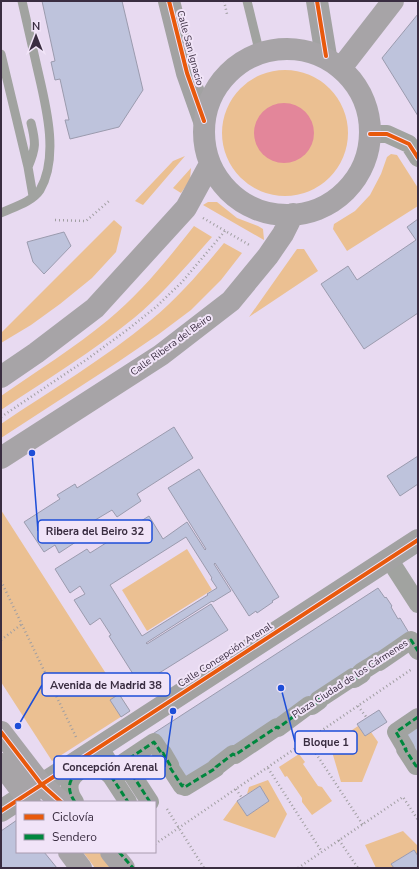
<svg xmlns="http://www.w3.org/2000/svg" width="419" height="869" viewBox="0 0 419 869" font-family="'Nunito Sans',sans-serif">
<style>
.green{fill:#ebc092}
.water{fill:#e3869a}
.building{fill:#bec3dc;stroke:#9b9bae;fill-rule:evenodd}
.lines{fill:none;stroke-linecap:round;stroke-linejoin:round}
.path{stroke:#a09ea1;stroke-width:2.5;stroke-dasharray:1 3;stroke-linecap:butt}
.lane{stroke:#a1a3a0;stroke-width:9}
.street{stroke:#a1a3a0;stroke-width:18}
.secondary{stroke:#a2a2a2;stroke-width:22}
.primary{stroke:#a7a4a7;stroke-width:22}
.quiet{stroke:#00873e;stroke-width:3;stroke-dasharray:6 3;stroke-linecap:butt}
.cycleway-casing{stroke:#f1e4f8;stroke-width:6}
.cycleway{stroke:#e8590c;stroke-width:4}
.labels{text-anchor:middle;dominant-baseline:central;stroke-width:4;stroke-linejoin:round;paint-order:stroke}
.street-label{font-size:10px;fill:#3a2d41;stroke:#f1e4f8}
.leader{fill:none;stroke:#1d4ed8;stroke-width:1.5}
.callout-dot{fill:#1d4ed8;stroke:#f1e4f8;stroke-width:1.5}
.callout{fill:#f1e4f8;stroke:#1d4ed8;stroke-width:1.5}
.callout-label{font-size:11px;text-anchor:middle;font-weight:bold;fill:#3a2d41}
</style>
<rect width="100%" height="100%" fill="#e8daf1"/>
<path class="green" d="M222 133a63 63 0 1 1 126 0a63 63 0 1 1-126 0Z
M391,154L397,155L418,188V206L347,251L333,229L334,224L355,211L370,195L381,174L387,157Z
M185,156L143,205L135,201L173,161Z
M191,168L190,180L181,193L173,188Z
M208,202H217L237,218L258,226L263,229L264,240L203,205Z
M114,220L122,227L116,252L92,278L60,304L31,325L1,343V333Z
M194,226L212,237C187,265 163,294 134,318C92,352 46,380 1,410V396C37,371 74,348 108,320C141,293 168,259 194,226Z
M224,243L242,253L221,280L191,310L159,334L118,362L1,438V424C51,390 104,359 151,320C178,298 201,271 224,243Z
M297,249H304L318,271L249,317Z
M1,510L130,711L52,761L1,682Z
M187,549L212,590L147,631L122,590Z
M358,726L365,736L371,732L378,742L362,782H341L330,745Z
M299,754L305,762L303,764L318,786L322,787L332,801L312,815L302,802V798L287,776L285,777L279,767Z
M268,780L287,814L275,838L223,820L237,801L247,816L269,801L260,786L247,794L249,787Z
M403,831L418,846V856L414,850L391,864L394,868H376L365,845Z
M83,852H99L113,868H95Z"/>
<path class="water" d="M254 133a30 30 0 1 1 60 0a30 30 0 1 1-60 0Z"/>
<path class="building" d="M42,1H122L143,90L119,127L70,139L65,120H69L60,79L55,80L51,62L55,61Z
M418,14V116L382,58Z
M418,219V313L364,349L321,284L348,266L357,280L416,240L407,227Z
M64,232L71,246L44,274L33,262L27,242Z
M174,427L193,458L137,494L141,501L117,517L112,510L80,529L85,536L59,553L55,545L44,552L24,522L60,499L57,495L75,484L77,488Z
M418,456V484L400,496L387,476Z
M199,469L279,597L272,601L273,602L257,613L256,611L249,616L215,563L214,564L231,591L213,602L212,601L146,643L147,644L211,604L228,630L140,685L109,636L111,635L100,618L90,625L74,600L85,594L80,586L70,593L55,569L87,549L90,553L149,516L163,539L187,522L205,550L206,549L168,488ZM186,537L212,578L211,579L217,588L207,594L208,595L142,636L110,585Z
M378,588L385,598L386,597L392,606L391,607L398,619L400,618L412,638L182,786L151,735Z
M119,694L130,711L121,717L110,700Z
M379,710L387,722L365,736L357,724Z
M418,717V766L396,732Z
M260,786L269,801L247,816L237,801Z
M17,820V852H44L57,868H1V831Z
M414,850L418,856V868H394L391,864Z"/>
<g class="lines">
<path class="path" d="M224,1L227,14
M268,1V4
M203,218L251,246
M55,220L86,221L109,201
M1,417L86,360L127,330L156,307L182,282L225,231
M1,581L76,737
M1,640L22,624
M358,706L367,718
M307,740L363,825
M268,768L322,852
M236,789L242,798
M167,809L204,868
M339,840L358,868
M155,844L412,669
M298,868L403,797L418,820"/>
<path class="lane" d="M247,1L260,54
M1,54L28,167L33,196
M28,167C36,148 36,143 31,123
M1,213C14,207 32,202 40,190C60,156 45,102 37,67C32,45 27,23 22,1
M103,744L123,777"/>
<path class="street" d="M370,134H387L409,144L418,158
M389,559L418,604
M418,717L396,732L406,749H405L416,766H418
M75,802C60,781 78,766 100,766L111,776L128,802
M150,802L124,762L154,742L162,754L163,753L170,765L169,766L182,786L183,785L185,787L216,768V767L233,754L235,755L277,727L278,728L309,705L312,706L319,701L318,700L353,677L354,679L362,674L361,672C367,668 373,665 378,661L379,662L411,640L418,651"/>
<path class="secondary" d="M169,1L187,73L204,121
M317,1L326,56
M1,811L418,540"/>
<path class="primary" d="M204 132a83 83 0 1 1 166 0a83 83 0 1 1-166 0Z
M341,68L393,1
M1,377L36,353L95,308L186,208L210,164
M1,458L161,355L231,301L268,256L283,234L293,214
M1,732L41,784L61,802
M1,764L30,802
M69,852L81,868
M111,852L124,868"/>
<path class="quiet" d="M418,717L396,732L406,749H405L416,766H418
M75,802C60,781 78,766 100,766L111,776L128,802
M150,802L124,762L154,742L162,754L163,753L170,765L169,766L182,786L183,785L185,787L216,768V767L233,754L235,755L277,727L278,728L309,705L312,706L319,701L318,700L353,677L354,679L362,674L361,672C367,668 373,665 378,661L379,662L411,640L418,651
M119,852L133,868"/>
<defs>
<path id="cycleway" d="M169,1L187,73L204,121
M317,1L326,56
M370,134H387L409,144L418,158
M1,732L41,784L61,802
M1,811L418,540"/>
</defs>
<use href="#cycleway" class="cycleway-casing"/>
<use href="#cycleway" class="cycleway"/>
</g>
<g class="labels">
<g class="street-label">
<text transform="translate(190 48) rotate(75)">Calle San Ignacio</text>
<text transform="translate(171 345) rotate(-36)">Calle Ribera del Beiro</text>
<text transform="translate(225 655) rotate(-33)">Calle Concepción Arenal</text>
<text transform="translate(350 679) rotate(-33)">Plaza Ciudad de los Cármenes</text>
</g>
</g>
<path class="leader" d="M32 453L38 531M18 726L42 685M281 688L295 742M173 711L165 767"/>
<g class="callout-dot">
<circle cx="32" cy="453" r="4"/>
<circle cx="18" cy="726" r="4"/>
<circle cx="281" cy="688" r="4"/>
<circle cx="173" cy="711" r="4"/>
</g>
<g class="callout">
<rect x="38" y="520" width="114" height="23" rx="4"/>
<rect x="42" y="673" width="128" height="23" rx="4"/>
<rect x="295" y="731" width="62" height="23" rx="4"/>
<rect x="54" y="756" width="111" height="23" rx="4"/>
</g>
<g class="callout-label">
<text x="95" y="535">Ribera del Beiro 32</text>
<text x="106" y="689">Avenida de Madrid 38</text>
<text x="326" y="746">Bloque 1</text>
<text x="110" y="771">Concepción Arenal</text>
</g>
<rect width="419" height="869" fill="none" stroke="#3a2d41" stroke-width="4"/>
<rect x="16" y="801" width="140" height="52" fill="#f1e4f8" stroke="#a89baf"/>
<rect x="24" y="814" width="20" height="6" fill="#e8590c" stroke="#a89baf"/>
<text x="52" y="821" font-size="12" fill="#3a2d41">Ciclovía</text>
<rect x="24" y="834" width="20" height="6" fill="#00873e" stroke="#a89baf"/>
<text x="52" y="841" font-size="12" fill="#3a2d41">Sendero</text>
<g transform="translate(36 36)" stroke="#f1e4f8" stroke-width="3" paint-order="stroke">
<path d="M0-3L7 15L0 10L-7 15Z" fill="#3a2d41"/>
<text y="-6" font-size="11" font-weight="bold" text-anchor="middle" fill="#3a2d41">N</text>
</g>
</svg>
